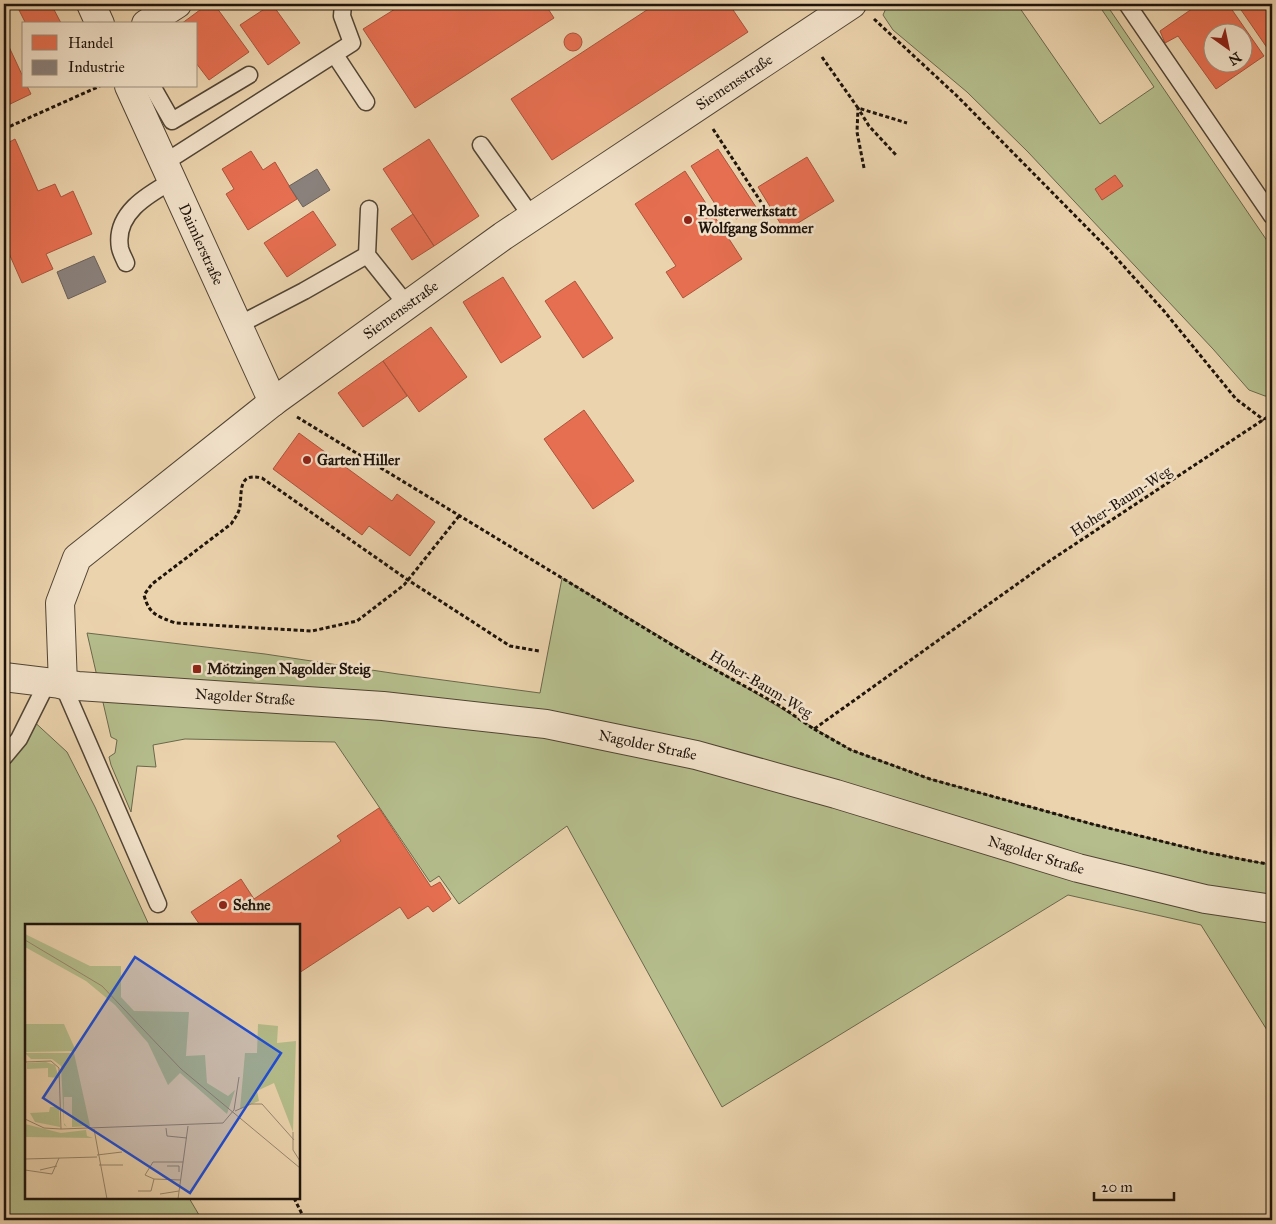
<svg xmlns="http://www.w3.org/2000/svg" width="1276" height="1224" viewBox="0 0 1276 1224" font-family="'IM FELL Great Primer',serif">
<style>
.green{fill:#b5bd8c;stroke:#6a684c}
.shops{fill:#e76f51;stroke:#ab543c;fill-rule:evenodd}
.industry{fill:#8a817c;stroke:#6a605a}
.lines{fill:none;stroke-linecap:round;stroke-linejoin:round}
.service-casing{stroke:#514434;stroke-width:19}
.minor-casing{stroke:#514434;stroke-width:30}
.tertiary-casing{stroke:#514434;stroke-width:30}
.path{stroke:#1e140c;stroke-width:3;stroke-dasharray:4 2.5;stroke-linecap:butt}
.service{stroke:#f2e2ca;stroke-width:16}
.minor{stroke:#f2e2ca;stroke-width:28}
.tertiary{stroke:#f2e2ca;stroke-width:28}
.poi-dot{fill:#8f2418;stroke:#f2e2ca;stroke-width:2}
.labels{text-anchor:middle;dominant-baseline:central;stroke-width:5;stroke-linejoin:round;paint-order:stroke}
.street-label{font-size:15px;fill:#1e140c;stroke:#f2e2ca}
.poi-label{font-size:15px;font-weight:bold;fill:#1e140c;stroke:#f2e2ca;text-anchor:start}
.inset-road{fill:none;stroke:#99876d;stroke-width:1}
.view{fill:#1d4ed8;fill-opacity:0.15;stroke:#1d4ed8;stroke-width:2.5}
.inset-edge{fill:none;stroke:#1e140c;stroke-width:2.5}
</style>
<rect width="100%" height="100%" fill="#ebd3ad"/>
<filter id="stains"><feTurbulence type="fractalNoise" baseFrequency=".004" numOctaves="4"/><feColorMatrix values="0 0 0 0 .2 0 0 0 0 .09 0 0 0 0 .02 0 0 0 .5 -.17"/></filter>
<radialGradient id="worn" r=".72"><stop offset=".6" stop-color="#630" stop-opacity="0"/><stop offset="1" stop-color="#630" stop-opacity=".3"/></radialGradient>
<path class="green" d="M891,4H1017L1100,124L1154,87L1098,4H1106L1272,248V396H1265L1249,390L1213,349L1028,152L967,92L893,30L883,15L887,6Z
M562,578L851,750L930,779L1092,824L1209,853L1272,865V1038L1201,925L1068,895L722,1107L567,826L459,904L439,876L430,882L335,742L185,739L153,745L156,767L137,766L131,812L111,765L109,757L115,753L117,740L111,737L87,633L265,654L398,674L540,693Z
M29,717L67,752L95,807L149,925H26V1198H189L202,1220H4V754Z"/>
<path class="shops" d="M16,4H51L61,23L26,24Z
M208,4H214L249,52L209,80L196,63V24H181Z
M272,4L300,43L268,65L240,25Z
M403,4H545L554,18L415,108L363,29Z
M656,4H729L748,32L552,160L511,99Z
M1199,4H1228L1264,56L1216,89L1178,36L1165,43L1160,31ZM1214,32H1244V62H1214Z
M1237,4H1272V55Z
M564 42a9 9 0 1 1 18 0a9 9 0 1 1-18 0Z
M4,36L24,79V86H27L31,94L4,107Z
M15,139L38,191L55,184L61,197L73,191L92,234L46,254L53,269L22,283L4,242V145Z
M429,139L479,216L434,246L383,169Z
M718,149L756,207L736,219L730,210L722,215L691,166Z
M251,151L263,170L275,162L297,199L248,230L226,194L234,189L222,169Z
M807,157L834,201L785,231L758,187Z
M685,171L742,259L683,298L666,272L676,266L635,204Z
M1115,175L1123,186L1102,200L1095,189Z
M313,211L336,245L287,277L264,243Z
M413,214L434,246L412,260L391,229Z
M503,277L541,337L501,363L463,302Z
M575,281L613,338L583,358L545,301Z
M431,327L467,377L419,412L383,361Z
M383,361L407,396L363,427L338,393Z
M584,410L634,481L593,509L544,439Z
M299,433L392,501L397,494L435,522L410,556L369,526L362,535L273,469Z
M379,808L431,887L440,882L451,899L433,912L428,906L408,919L400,907L299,973V925H200L191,912L241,879L254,899L341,841L337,836Z"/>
<path class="industry" d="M317,169L330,190L303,207L289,186Z
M94,256L106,282L68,299L57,272Z"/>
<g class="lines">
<defs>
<path id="service" d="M1127,4L1272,216
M335,55L366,102
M152,86L172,121L249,75
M481,145L532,217
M164,163L352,43L342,16L343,4
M367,255L369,209
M126,263C124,258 121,253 120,248C114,214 147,195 172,181
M238,326L250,319L304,291L367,255L407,305
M63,685L158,904
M4,757L19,739L47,683"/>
<g id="minor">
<path d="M91,4L100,24"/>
<path d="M146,24L177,4"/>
<path id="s1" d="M129,86L273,402"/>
<path id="s2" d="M63,685L60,603L77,558L273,402L503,236L852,4"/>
</g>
<g id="tertiary">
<path id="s3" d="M4,677L78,686L383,706L546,724L696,755L836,794L1078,868L1205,899L1272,909"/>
</g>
</defs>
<use href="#service" class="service-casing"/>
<use href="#minor" class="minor-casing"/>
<use href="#tertiary" class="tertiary-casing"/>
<path class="path" d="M874,19L957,96L1111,252L1164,311L1236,399L1264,420
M822,57L858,108L907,123
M4,129L100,86
M713,129L761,202
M864,168L857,132L858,108L869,126L897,156
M297,417L692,657L777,704L814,729L1048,562L1272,414
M459,516L408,580L404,585L357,621L312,631L175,623C158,616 149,615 144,595L152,584L231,524C235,518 239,513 240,506C242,491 238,472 262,478L408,580L510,646L539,651
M814,729L851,750L930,779L1092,824L1209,853L1272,865
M294,1198L305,1220"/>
<use href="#service" class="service"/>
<use href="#minor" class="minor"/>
<use href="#tertiary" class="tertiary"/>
</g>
<g class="poi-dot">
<circle cx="688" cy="220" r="5"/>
<circle cx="307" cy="460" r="5"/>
<rect x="192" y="664" width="10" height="10" rx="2.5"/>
<circle cx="223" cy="905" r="5"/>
</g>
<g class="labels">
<g class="street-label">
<text stroke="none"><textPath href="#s2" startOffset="942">Siemensstraße</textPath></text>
<text stroke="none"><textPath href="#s1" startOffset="174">Daimlerstraße</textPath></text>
<text stroke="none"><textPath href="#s2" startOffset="538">Siemensstraße</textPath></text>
<text transform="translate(1121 501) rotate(-33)">Hoher-Baum-Weg</text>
<text transform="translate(761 684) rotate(31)">Hoher-Baum-Weg</text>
<text stroke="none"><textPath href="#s3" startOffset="242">Nagolder Straße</textPath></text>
<text stroke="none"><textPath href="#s3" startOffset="648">Nagolder Straße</textPath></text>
<text stroke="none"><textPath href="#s3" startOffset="1052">Nagolder Straße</textPath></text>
</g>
<g class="poi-label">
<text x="698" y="211">Polsterwerkstatt<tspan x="698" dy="17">Wolfgang Sommer</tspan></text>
<text x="317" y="460">Garten Hiller</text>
<text x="207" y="669">Mötzingen Nagolder Steig</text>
<text x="233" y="905">Sehne</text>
</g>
</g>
<g transform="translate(25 924)">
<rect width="275" height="275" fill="#ebd3ad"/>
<path d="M0,10L65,42H96V73L109,87L164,88L161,132L180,131L182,159L203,172L210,166L202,190L155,149L143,161L123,119L90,81L61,57L0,23ZM0,100H39L51,127L0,128ZM233,100L253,102L252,119L271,117L268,208L249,159L232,167L234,177L215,185L220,129H232ZM0,129H49L65,202L47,203V173H39V199L42,203L39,201L36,142L27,135H6ZM21,138L30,141L34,154L23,153V144L2,145V139ZM25,183H34L35,203L10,198L5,189L24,188ZM0,200L36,209L61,206L62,212L68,214L0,213Z" fill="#b5bd8c"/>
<path class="inset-road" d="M0,16L77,62L156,145L275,244M0,138L26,137L34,144L36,205M210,187L226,180H237L269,216M0,195L19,204L36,205L198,199L209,186L214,153M141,204L142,212L162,214M69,205L82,275M268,208V226L275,237M72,231L97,228M0,235L72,233M74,241H98M142,242H154V248M0,246L27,250L34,234M15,246L32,242M156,256L129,255L120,251L128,238H158M113,267H126L129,255M135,270L154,267M153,275L163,202"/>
<path class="view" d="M110,33L256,129L165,269L18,174Z"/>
<rect width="275" height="275" class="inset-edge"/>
</g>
<rect width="1276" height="1224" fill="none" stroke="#ebd3ad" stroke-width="20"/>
<rect x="5" y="5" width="1266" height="1214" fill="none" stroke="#1e140c" stroke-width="2.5"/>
<rect x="10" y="10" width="1256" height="1204" fill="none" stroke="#1e140c"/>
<rect x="22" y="22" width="175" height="65" fill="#f2e2ca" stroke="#9d907e"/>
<rect x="32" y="35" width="25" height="15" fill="#e76f51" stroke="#9d907e"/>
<text x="68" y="48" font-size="15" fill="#1e140c">Handel</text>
<rect x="32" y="60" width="25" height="15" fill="#8a817c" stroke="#9d907e"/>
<text x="68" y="72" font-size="15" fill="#1e140c">Industrie</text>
<g transform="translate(1228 48) rotate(147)"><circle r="24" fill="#f2e2ca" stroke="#9d907e"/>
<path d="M0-4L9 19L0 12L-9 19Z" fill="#8f2418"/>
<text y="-8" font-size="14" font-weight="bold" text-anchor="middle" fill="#1e140c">N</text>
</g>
<path d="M1094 1192v8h80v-8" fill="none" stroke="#1e140c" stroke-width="2.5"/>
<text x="1101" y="1192" font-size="15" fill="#1e140c" stroke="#f2e2ca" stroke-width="4" paint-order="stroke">20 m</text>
<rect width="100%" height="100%" filter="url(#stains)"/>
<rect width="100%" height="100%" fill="url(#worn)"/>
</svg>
